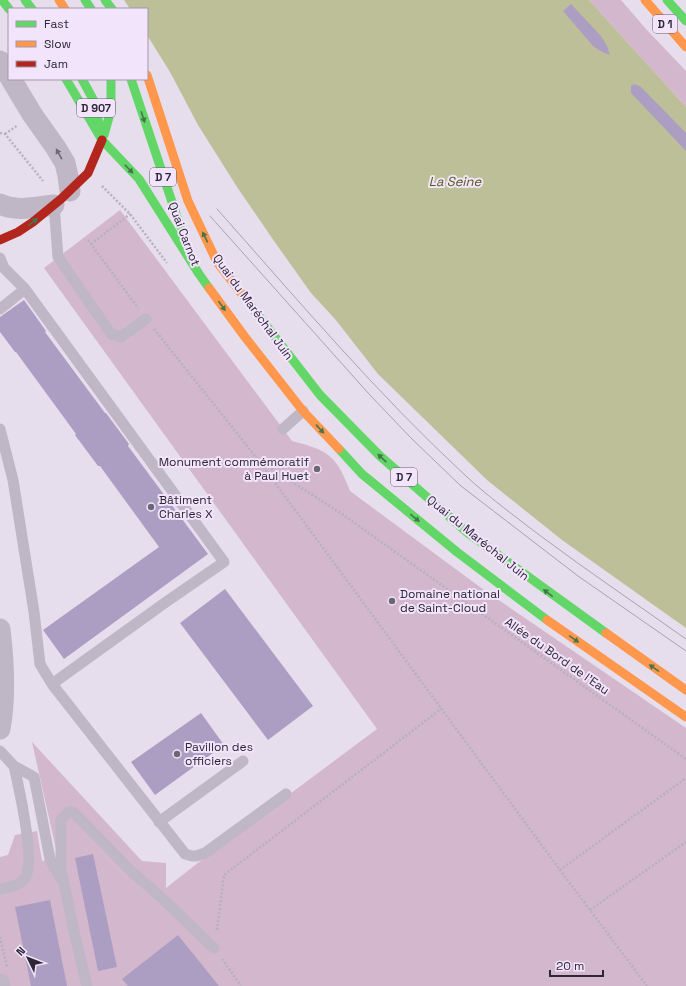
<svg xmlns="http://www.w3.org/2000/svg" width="686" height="986" viewBox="0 0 686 986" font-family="'Space Grotesk',sans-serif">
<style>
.green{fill:#d3b7cc}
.water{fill:#bdbf99}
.building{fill:#ac9ec2}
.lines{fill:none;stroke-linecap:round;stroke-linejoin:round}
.path{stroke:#b7b0be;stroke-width:2.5;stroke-dasharray:2 2;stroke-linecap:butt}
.lane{stroke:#bfb7c6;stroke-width:11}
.street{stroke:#bfb7c6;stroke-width:21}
.fast{stroke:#63d668;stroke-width:9}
.slow{stroke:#ff974d;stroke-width:9}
.jam{stroke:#b3261e;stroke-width:9}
.tram{stroke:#a8a2ad;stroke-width:1}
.oneway{fill:#45754c}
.oneway2{fill:#6e6777}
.poi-dot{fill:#6d6676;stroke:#f2e4fb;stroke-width:1.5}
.labels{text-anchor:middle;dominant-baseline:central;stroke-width:4;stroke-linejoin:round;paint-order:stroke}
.shield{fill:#f2e4fb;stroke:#675f71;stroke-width:1}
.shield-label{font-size:11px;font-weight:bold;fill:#2c2636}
.street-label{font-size:12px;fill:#2c2636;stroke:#f2e4fb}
.poi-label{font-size:12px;fill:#2c2636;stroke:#f2e4fb;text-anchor:start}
.water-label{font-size:13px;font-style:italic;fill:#525b18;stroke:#f2e4fb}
</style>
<rect width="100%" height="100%" fill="#e7deed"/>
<path class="green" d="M589,0H621L646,29L686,71V107Z
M120,210L292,441C328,450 337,456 350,491L484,590L686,728V986H0V857L8,855L15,835L37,831L42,861L58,858L32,742L142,861L166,863V888L204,858L377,729L44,268Z"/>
<path class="water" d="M124,0H589L686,107V628L562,540L487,480L378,374L335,319L311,293L274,241L237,187L198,125L170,72L147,35V9H130Z"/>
<path class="building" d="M571,4L601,36L607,46L610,55L602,52L593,46L563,11Z
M634,84L640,86L686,133V151L631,93V86Z
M24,300L46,331L45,332L105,413H106L129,444L128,446L208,554L64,659L43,630L159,547L100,466H98L75,435L76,434L16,352H15L0,332V317Z
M225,589L313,706L268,740L180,623Z
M201,713L224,745L155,795L131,762Z
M93,854L117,967L98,971L75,858Z
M50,900L67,986H31L15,907Z
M178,935L219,986H128L122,979Z"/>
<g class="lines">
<path class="path" d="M0,133L5,134L43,181
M5,134L18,125
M102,186L130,214L167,263
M88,240L138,308
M91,244L130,214
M154,329L259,461L560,870L647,986
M261,462L339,512L686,759
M560,870L686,778
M590,910L686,842
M217,930L224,875L441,709
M0,937L7,967
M222,959L241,986"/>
<path class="lane" d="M54,205L58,257L111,334L121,337L146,319
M0,258L4,268L25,289L224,562L166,602L52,684
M0,309L25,289
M0,429L13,480L34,612L40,664L52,684L182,850L185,854L192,856H196L205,853L286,794
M283,429L303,411
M0,751L14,766L34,777L50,859L60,878
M159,822L243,761
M0,889C10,887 21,886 26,876C35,858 19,788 14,766
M87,986L75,936L61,869V820L68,812H73L130,870L164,900L214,948"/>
<path class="street" d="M0,61L9,76
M11,79L32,114L56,148L65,163L68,176L70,191
M0,204C16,212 36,207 54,205
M0,629C4,662 6,696 0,729
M0,984V986"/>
<path class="fast" d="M2,0L9,9
M25,0L32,9
M85,0L91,9
M105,0L112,9
M667,0L686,21
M66,79L102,140
M82,79L95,103L102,140L139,179L199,274L209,288
M131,79L180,226
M104,135L111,110V79
M241,293L320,395L380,456L468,533L606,633
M339,449L362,474L457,552L547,620"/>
<path class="slow" d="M59,0L65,9
M645,0L686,47
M147,75L188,201L217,262L241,293
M209,288L245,337L303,411L339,449
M547,620L686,717
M606,633L686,690"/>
<path class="jam" d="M0,240L18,232L33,222L61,199L88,173L102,140"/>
<path class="tram" d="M217,209C298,300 377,394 467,477C490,498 517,518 542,537C589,572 638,605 686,639
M210,216L369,394L412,439L461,486L578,576L686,651"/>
</g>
<defs><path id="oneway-solid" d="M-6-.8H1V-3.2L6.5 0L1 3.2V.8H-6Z"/></defs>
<g class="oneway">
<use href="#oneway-solid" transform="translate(143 117) rotate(72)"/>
<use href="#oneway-solid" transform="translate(129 169) rotate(46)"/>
<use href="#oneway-solid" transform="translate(33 222) rotate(-37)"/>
<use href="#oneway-solid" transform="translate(205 237) rotate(-116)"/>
<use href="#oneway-solid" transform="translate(222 306) rotate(54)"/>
<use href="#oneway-solid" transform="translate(320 429) rotate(47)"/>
<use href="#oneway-solid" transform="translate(382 458) rotate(-137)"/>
<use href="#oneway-solid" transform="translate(415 518) rotate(39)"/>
<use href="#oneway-solid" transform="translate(548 593) rotate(-143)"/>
<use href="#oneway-solid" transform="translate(574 639) rotate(35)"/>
<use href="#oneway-solid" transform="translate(654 668) rotate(-145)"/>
</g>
<use class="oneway2" href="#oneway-solid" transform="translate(59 154) rotate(-119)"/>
<g class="poi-dot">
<circle cx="317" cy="469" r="4"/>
<circle cx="151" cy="507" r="4"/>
<circle cx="392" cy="601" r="4"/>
<circle cx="177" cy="754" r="4"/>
</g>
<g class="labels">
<g class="shield">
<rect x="653" y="15" width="24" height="18" rx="3"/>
<rect x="77" y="99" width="38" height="18" rx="3"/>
<rect x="150" y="168" width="26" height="18" rx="3"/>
<rect x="391" y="468" width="26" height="18" rx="3"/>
</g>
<g class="shield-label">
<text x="665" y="24">D 1</text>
<text x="96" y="108">D 907</text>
<text x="163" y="177">D 7</text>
<text x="404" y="477">D 7</text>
</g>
<g class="street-label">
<text transform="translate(184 234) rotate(69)">Quai Carnot</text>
<text transform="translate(253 307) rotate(54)">Quai du Maréchal Juin</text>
<text transform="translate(478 538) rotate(39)">Quai du Maréchal Juin</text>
<text transform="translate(557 656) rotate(35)">Allée du Bord de l'Eau</text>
</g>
<g class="poi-label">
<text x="309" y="462" text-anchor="end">Monument commémoratif<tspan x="309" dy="14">à Paul Huet</tspan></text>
<text x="159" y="500">Bâtiment<tspan x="159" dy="14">Charles X</tspan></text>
<text x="400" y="594">Domaine national<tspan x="400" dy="14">de Saint-Cloud</tspan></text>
<text x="185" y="747">Pavillon des<tspan x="185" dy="14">officiers</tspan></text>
</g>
<g class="water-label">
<text x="455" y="181">La Seine</text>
</g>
</g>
<rect x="8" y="8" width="140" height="72" fill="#f2e4fb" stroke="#a398ac"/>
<rect x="16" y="21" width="20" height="6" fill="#63d668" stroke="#a398ac"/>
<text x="44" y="28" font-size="12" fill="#2c2636">Fast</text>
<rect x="16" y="41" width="20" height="6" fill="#ff974d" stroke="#a398ac"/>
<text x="44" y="48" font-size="12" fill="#2c2636">Slow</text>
<rect x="16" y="61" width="20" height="6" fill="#b3261e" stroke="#a398ac"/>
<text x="44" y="68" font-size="12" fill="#2c2636">Jam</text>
<g transform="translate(28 958) rotate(313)" stroke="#f2e4fb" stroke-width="3" paint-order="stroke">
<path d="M0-3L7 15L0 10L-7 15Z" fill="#2c2636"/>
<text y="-6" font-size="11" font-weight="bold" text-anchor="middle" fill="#2c2636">N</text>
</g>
<path d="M550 970v6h53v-6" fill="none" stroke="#2c2636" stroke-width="2"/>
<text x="556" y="970" font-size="12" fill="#2c2636" stroke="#f2e4fb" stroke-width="3" paint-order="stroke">20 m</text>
</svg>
